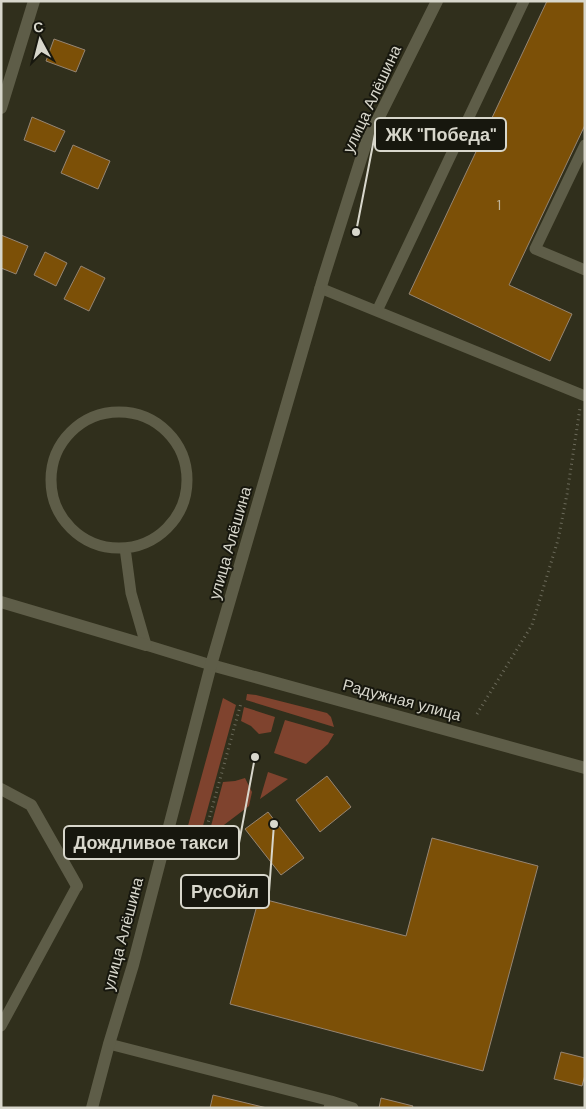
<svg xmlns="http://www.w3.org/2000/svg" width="586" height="1109" viewBox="0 0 586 1109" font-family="'DM Sans',sans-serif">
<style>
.green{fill:#7f432e}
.building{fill:#7c5007;stroke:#958573}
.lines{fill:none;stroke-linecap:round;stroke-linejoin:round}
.path{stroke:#6b6a5a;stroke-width:3;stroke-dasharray:1 4;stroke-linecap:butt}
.service{stroke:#5e5d48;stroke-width:11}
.pedestrian{stroke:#5e5d48;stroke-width:12}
.minor{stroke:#5e5d48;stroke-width:12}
.tertiary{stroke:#5e5d48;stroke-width:12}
.labels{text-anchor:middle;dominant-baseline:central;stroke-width:4;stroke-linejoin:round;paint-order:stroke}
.number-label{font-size:14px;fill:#c1b59b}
.street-label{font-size:16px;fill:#d8d7cc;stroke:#17170e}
.leader{fill:none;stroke:#d8d7cc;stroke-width:2}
.callout-dot{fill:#d8d7cc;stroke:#17170e;stroke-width:2}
.callout{fill:#17170e;stroke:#d8d7cc;stroke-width:2}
.callout-label{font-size:18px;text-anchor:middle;font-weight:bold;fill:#d8d7cc}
</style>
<rect width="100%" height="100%" fill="#302f1c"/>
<path class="green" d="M247,694L256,695L327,713L331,717L334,727L246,700Z
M223,698L236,705L198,844L191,840L186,833Z
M244,707L275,717L271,732L259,734L251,726L241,721Z
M285,720L334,734L328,744L306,764L274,753Z
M268,772L288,779L260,799Z
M245,778L252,792L249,806L208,837L223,782L235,781Z"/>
<path class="building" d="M547,1H585V125L509,285L572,314L550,361L409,294Z
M54,39L85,50L76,72L46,61Z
M32,117L65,131L55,152L24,140Z
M73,145L110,161L98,189L61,173Z
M1,235L28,246L16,274L1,268Z
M45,252L67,263L56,286L34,275Z
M81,266L105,278L89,311L64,299Z
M327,776L351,807L320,832L296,800Z
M268,812L304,858L281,875L245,829Z
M432,838L538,866L483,1071L230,1004L259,898L406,936Z
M561,1052L585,1058V1075L582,1086L554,1079Z
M213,1095L267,1108H210Z
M381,1098L413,1106L412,1108H379Z"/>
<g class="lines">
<path class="path" d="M477,714L532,625L558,540L567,494L580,408
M203,841L241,703"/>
<path class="service" d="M585,145L535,249L585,270
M320,288L585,396
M377,311L524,1
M51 480a68 68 0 1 1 136 0a68 68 0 1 1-136 0Z
M125,548L131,593L146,645L211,665
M1,1026L77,886
M109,1044L331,1101L329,1108
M331,1101L353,1108"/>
<path class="pedestrian" d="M1,602L146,645"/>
<path class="minor" d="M1,108L34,1
M211,665L585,768
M1,789L31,805L77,886"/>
<path class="tertiary" d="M92,1108L109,1044L133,965L211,665L324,276L366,143L437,1"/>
</g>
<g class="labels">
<g class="number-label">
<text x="499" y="205">1</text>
</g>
<g class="street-label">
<text transform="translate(372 99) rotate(-65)">улица Алёшина</text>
<text transform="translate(230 543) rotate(-74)">улица Алёшина</text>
<text transform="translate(402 700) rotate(15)">Радужная улица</text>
<text transform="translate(123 934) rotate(-75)">улица Алёшина</text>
</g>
</g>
<path class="leader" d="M356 232L375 134M255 757L239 843M274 824L269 892"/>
<g class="callout-dot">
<circle cx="356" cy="232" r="5"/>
<circle cx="255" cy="757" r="5"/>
<circle cx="274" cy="824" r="5"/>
</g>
<g class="callout">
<rect x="375" y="118" width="131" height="33" rx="5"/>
<rect x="64" y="826" width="175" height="33" rx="5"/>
<rect x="181" y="875" width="88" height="33" rx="5"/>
</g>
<g class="callout-label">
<text x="441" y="141">ЖК "Победа"</text>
<text x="151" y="849">Дождливое такси</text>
<text x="225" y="898">РусОйл</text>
</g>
<rect width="586" height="1109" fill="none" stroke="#d8d7cc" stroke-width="5"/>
<g transform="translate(40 40) rotate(353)" stroke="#17170e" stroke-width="4" paint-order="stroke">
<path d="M0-4L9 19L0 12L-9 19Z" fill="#d8d7cc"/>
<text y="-8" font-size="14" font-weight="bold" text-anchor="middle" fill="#d8d7cc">С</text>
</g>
</svg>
